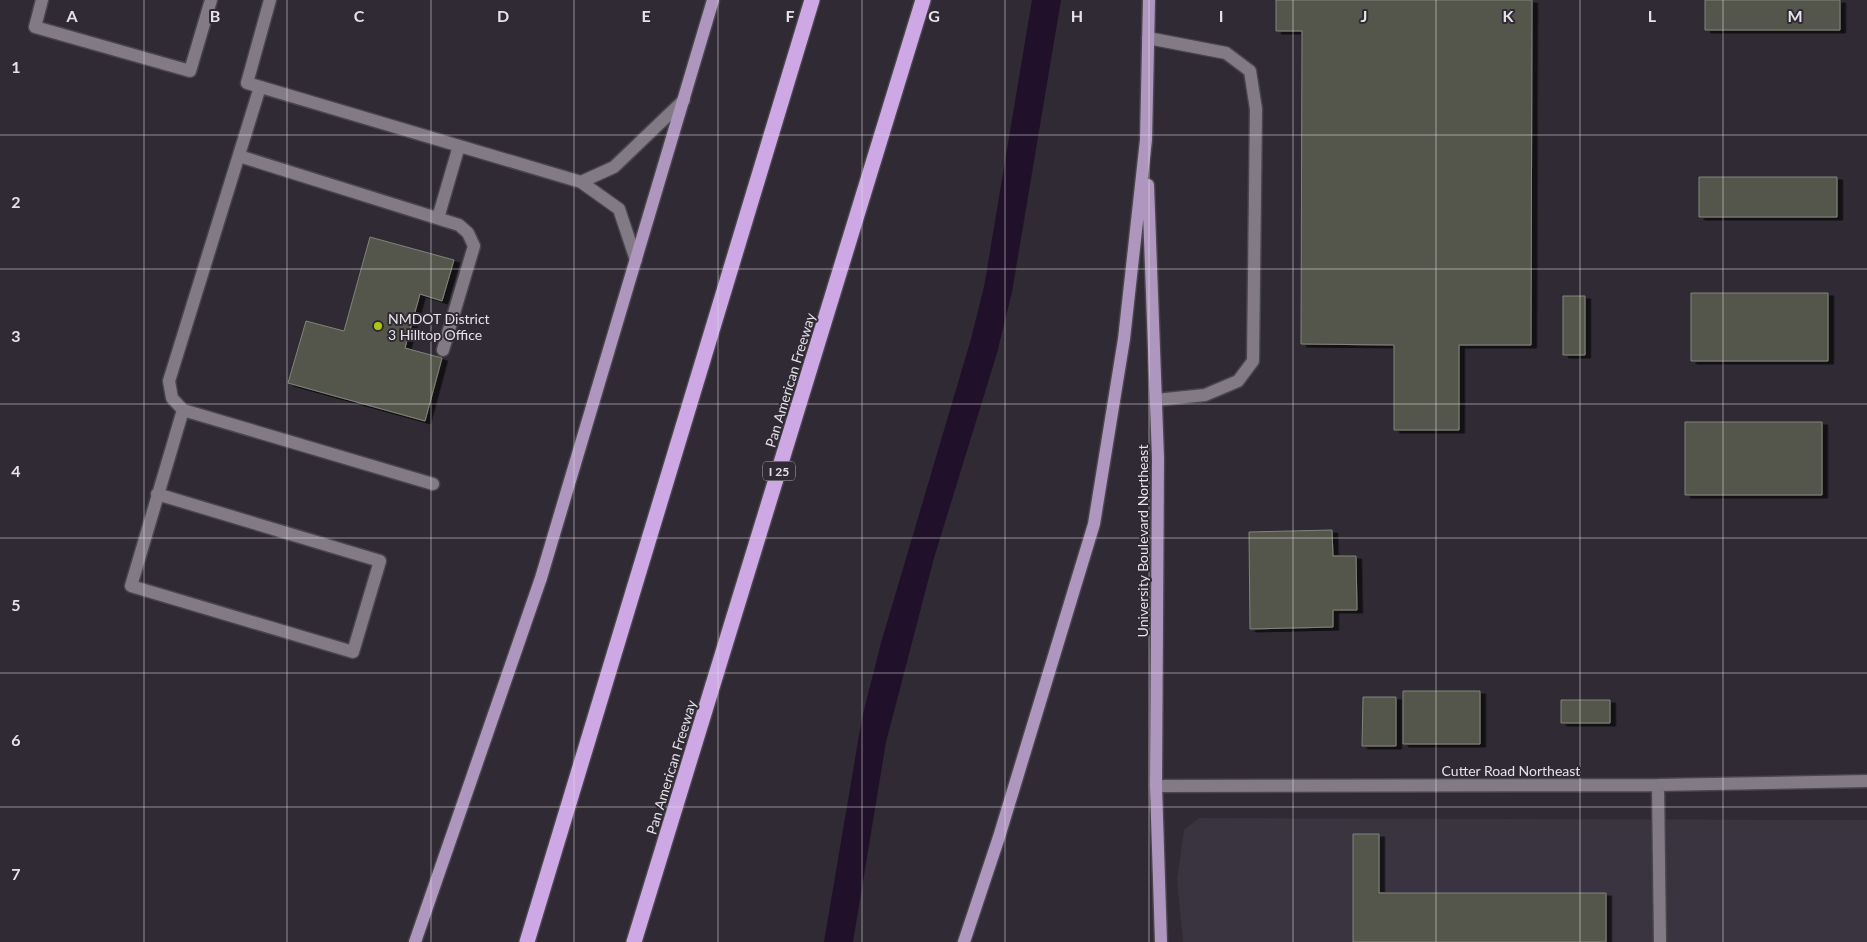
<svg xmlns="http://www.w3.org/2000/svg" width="1867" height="942" viewBox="0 0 1867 942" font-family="Lato,sans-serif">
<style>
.built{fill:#3a3340}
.water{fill:#201029}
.building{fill:#55574c;stroke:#818478;filter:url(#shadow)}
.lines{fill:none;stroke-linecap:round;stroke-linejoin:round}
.minor-casing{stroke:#49454c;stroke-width:15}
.major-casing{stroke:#49454c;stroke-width:15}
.highway-casing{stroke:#49454c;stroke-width:18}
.minor{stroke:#827b86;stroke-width:12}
.major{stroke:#af96bf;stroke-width:12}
.highway{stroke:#cda8e5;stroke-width:15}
.grid{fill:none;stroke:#e6e2e8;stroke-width:1;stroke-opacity:0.55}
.poi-dot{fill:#acc613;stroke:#2f2a33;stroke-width:2}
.labels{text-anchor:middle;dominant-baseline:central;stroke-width:4;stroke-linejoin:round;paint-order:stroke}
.shield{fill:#2f2a33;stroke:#afabb2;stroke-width:1}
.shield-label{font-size:12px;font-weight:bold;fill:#e6e2e8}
.poi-label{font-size:14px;fill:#e6e2e8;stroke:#2f2a33;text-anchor:start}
.street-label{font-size:14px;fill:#e6e2e8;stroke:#2f2a33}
.grid-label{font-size:16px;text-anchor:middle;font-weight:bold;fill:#e6e2e8;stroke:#2f2a33;stroke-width:4;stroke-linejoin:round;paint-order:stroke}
</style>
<defs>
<filter id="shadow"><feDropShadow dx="5.5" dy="3" stdDeviation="0" flood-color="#0009"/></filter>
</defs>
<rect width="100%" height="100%" fill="#2f2a33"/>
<path class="built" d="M1199,818L1867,820V942H1183L1177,880L1184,830Z"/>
<path class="water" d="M1032,0H1061L1012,292L997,353L934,558L886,742L853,942H824L862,718L881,643L971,339L984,287Z"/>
<path class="building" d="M1276,0H1532L1531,345H1459V430H1394V345L1301,344L1302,31H1276Z
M1705,0H1840V30H1705Z
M1699,177H1837V217H1699Z
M370,237L454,260L442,301L420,294L405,348L442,358L425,421L288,383L306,321L344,331Z
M1691,293H1828V361H1691Z
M1563,296H1585V355H1563Z
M1685,422H1822V495H1685Z
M1332,530L1333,556H1356L1357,610H1333V627L1250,629L1249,532Z
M1403,691H1480V744H1403Z
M1363,697H1396V746H1362Z
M1561,700H1610V723H1561Z
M1353,834H1379V893H1606V942H1353Z"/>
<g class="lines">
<defs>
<path id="minor" d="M42,0L35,27L190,71L211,0
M270,0L247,83L581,182L619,209L636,260
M1148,38L1226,53L1250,71L1256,109L1253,361L1238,381L1205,395L1156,400
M260,87L169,381L172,398L183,410L433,484
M239,156L459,225L468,233L474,246L443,350
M581,182L614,167L684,100
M438,218L459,146
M157,494L380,561L353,652L131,586L183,410
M1658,785L1660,942
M1156,786L1658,785L1867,781"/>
<path id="major" d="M1148,185L1158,458L1156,786L1161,942
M415,942L541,578L713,0
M964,942L999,837L1094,524L1124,339L1146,140L1149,0"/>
<path id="highway" d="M527,942L812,0
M634,942L923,0"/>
</defs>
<use href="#minor" class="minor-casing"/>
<use href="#major" class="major-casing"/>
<use href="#highway" class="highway-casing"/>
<use href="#minor" class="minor"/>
<use href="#major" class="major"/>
<use href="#highway" class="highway"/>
</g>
<path class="grid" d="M144,0V942M287,0V942M431,0V942M574,0V942M718,0V942M862,0V942M1005,0V942M1149,0V942M1293,0V942M1436,0V942M1580,0V942M1723,0V942M0,135H1867M0,269H1867M0,404H1867M0,538H1867M0,673H1867M0,807H1867"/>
<circle class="poi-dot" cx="378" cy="326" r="5"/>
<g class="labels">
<rect class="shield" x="763" y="461.5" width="32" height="19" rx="4"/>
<g class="shield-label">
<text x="779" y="471">I 25</text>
</g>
<g class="poi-label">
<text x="388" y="318">NMDOT District<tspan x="388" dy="16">3 Hilltop Office</tspan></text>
</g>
<g class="street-label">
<text transform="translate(790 380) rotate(-73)">Pan American Freeway</text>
<text transform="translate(1142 541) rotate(-90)">University Boulevard Northeast</text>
<text transform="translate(671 767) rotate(-73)">Pan American Freeway</text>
<text x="1511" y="770">Cutter Road Northeast</text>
</g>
</g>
<g class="grid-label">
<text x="72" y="22">A</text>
<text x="215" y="22">B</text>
<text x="359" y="22">C</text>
<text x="503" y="22">D</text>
<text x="646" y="22">E</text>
<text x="790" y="22">F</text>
<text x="934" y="22">G</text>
<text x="1077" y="22">H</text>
<text x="1221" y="22">I</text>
<text x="1364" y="22">J</text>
<text x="1508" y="22">K</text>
<text x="1652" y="22">L</text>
<text x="1795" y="22">M</text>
<text x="16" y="73">1</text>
<text x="16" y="208">2</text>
<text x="16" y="342">3</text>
<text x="16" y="477">4</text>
<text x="16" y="611">5</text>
<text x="16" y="746">6</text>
<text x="16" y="880">7</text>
</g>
</svg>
